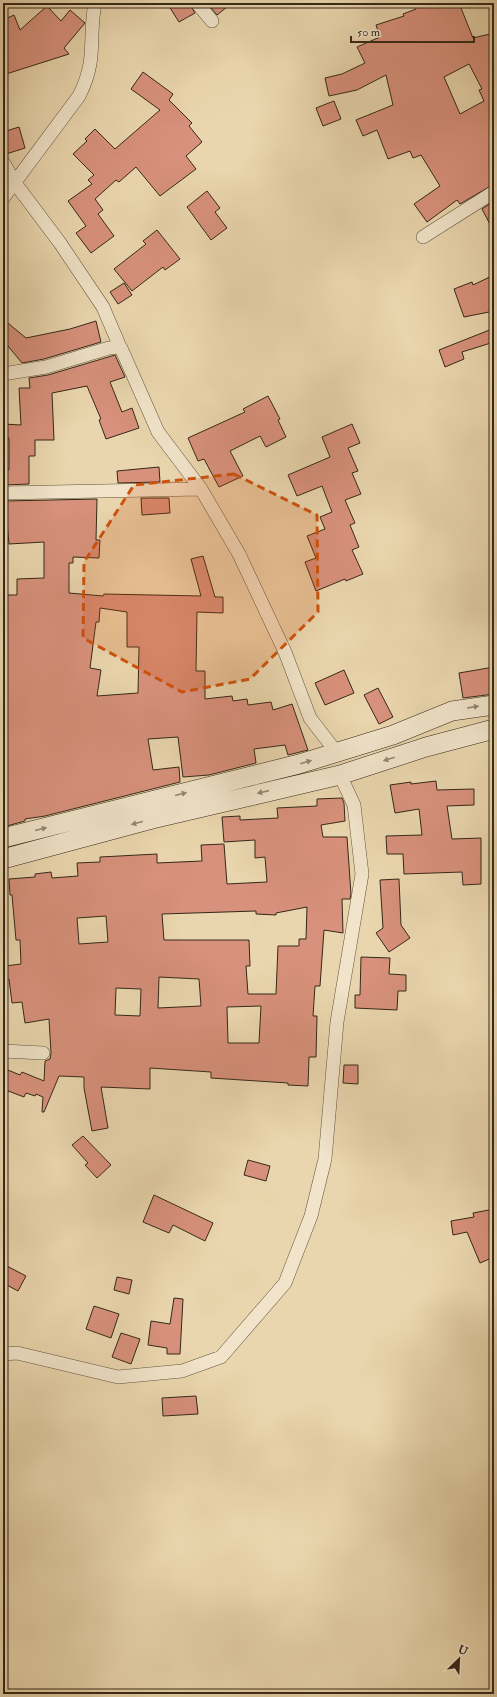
<svg xmlns="http://www.w3.org/2000/svg" width="497" height="1697" viewBox="0 0 497 1697" font-family="'IM FELL Double Pica',serif">
<style>
.building{fill:#d8917c;stroke:#342818;fill-rule:evenodd}
.lines{fill:none;stroke-linecap:round;stroke-linejoin:round}
.street-casing{stroke:#62543e;stroke-width:14}
.secondary-casing{stroke:#342818;stroke-width:20}
.street{stroke:#f1e4ca;stroke-width:13}
.secondary{stroke:#f1e4ca;stroke-width:19}
.oneway{fill:#928671}
.marked{fill:#cd520e;fill-opacity:0.2;stroke:#cd520e;stroke-width:3;stroke-dasharray:8 5;stroke-linejoin:round}
</style>
<rect width="100%" height="100%" fill="#ead6ae"/>
<filter id="stains"><feTurbulence type="fractalNoise" baseFrequency=".005" numOctaves="4"/><feColorMatrix values="0 0 0 0 .2 0 0 0 0 .09 0 0 0 0 .02 0 0 0 .5 -.17"/></filter>
<radialGradient id="worn" r=".72"><stop offset=".6" stop-color="#630" stop-opacity="0"/><stop offset="1" stop-color="#630" stop-opacity=".3"/></radialGradient>
<path class="building" d="M167,3H189L195,13L179,22Z
M207,3H232L217,15Z
M414,3H459L473,38L494,33V184L460,204L457,200L427,222L414,204L440,186L421,155L413,158L410,151L388,159L377,130L363,136L356,120L393,105L386,75L357,90L329,96L325,78L342,74L365,63L357,47L380,37L376,25L404,16L403,14L416,9ZM469,64L482,89L479,90L484,101L460,114L444,77Z
M47,6L61,21L70,10L85,23L64,48L69,54L3,75V20L14,15L20,30Z
M143,72L173,94L169,100L192,123L189,126L202,142L186,156L196,169L160,196L136,167L119,182L116,180L95,199L103,210L98,214L114,236L91,253L76,233L86,226L68,201L92,184L88,180L94,175L73,154L87,141L85,139L95,129L115,149L160,110L131,89Z
M334,101L341,119L323,126L316,108Z
M19,127L25,148L6,154L3,142V132Z
M207,191L220,208L215,212L227,228L211,240L187,207Z
M494,201V232L482,209Z
M157,230L180,259L165,270L163,267L132,291L114,269L146,244L143,241Z
M494,275V311L464,317L454,289L472,282L473,285Z
M124,283L132,295L118,304L110,292Z
M3,319L26,338L70,329L96,321L101,342L44,359L22,363L3,340Z
M492,329L494,342L462,352L464,359L445,367L439,350Z
M115,355L125,377L110,382L122,412L132,408L139,428L106,439L99,420L101,419L87,386L52,393L54,440H35V456H29V484L3,485V470H9V438H3V424L21,425L19,388H30L29,378L48,375Z
M268,396L280,419L278,420L286,437L266,447L260,436L230,451L243,476L219,487L204,459L198,461L188,438L245,412L243,409Z
M352,424L360,443L348,448L358,471L352,473L361,494L345,500L355,523L350,525L359,547L352,550L363,574L346,581L345,579L316,591L305,562L316,558L307,536L325,529L320,517L332,512L322,486L297,496L288,475L330,457L322,437Z
M159,467L160,482L118,483L117,471Z
M141,498H169L170,513L142,515Z
M97,499L96,540H100L99,558L73,557V563H69V593L103,596L104,594L201,596L191,559L203,556L215,597H223V613L197,612L196,671H205V699L232,696L233,701L247,699L248,705L271,702L273,710L292,704L308,750L288,755L285,745L254,749L256,763L209,775L183,777L178,737L148,739L153,770L179,767L180,782L45,816L25,819V821L3,827V595H17V579L44,578V542L9,544L5,501ZM100,608L127,612V647H139L138,693L97,696L101,670L90,668L96,622H99Z
M494,667V694L463,698L459,673Z
M344,670L354,693L325,705L315,683Z
M378,688L393,717L379,724L364,695Z
M436,781L437,790L474,789V805L447,806L452,839L481,838V884L463,885L462,872L404,874L403,854H387L386,836L422,835L419,809L395,813L390,785L411,782V784Z
M342,798L344,803L345,821L321,825L323,837H347L351,894L350,899H342L343,933L324,930L320,986H315L313,1016H317L316,1057H309L308,1086L288,1085V1083L211,1078V1072L150,1068V1089L101,1087L108,1128L92,1131L84,1088V1077L59,1076L44,1112H42L43,1097L36,1094L35,1096L26,1093L24,1097L3,1089V1068L20,1075L22,1072L44,1081L45,1061L50,1059L51,1053L49,1019L25,1023L22,1002L12,1003L9,979L6,980L5,966L21,964L20,940H16L12,895H10L9,879L35,877V874L51,872L52,878L78,876L77,863L100,862V857L157,854V863L202,861L201,845L224,844L227,884L267,882L265,857L255,858V840L224,842L222,817L240,816V820L278,818L277,808L317,806V799ZM307,907L306,939H299V946H278L276,994H248L246,966H250L249,940H164L162,914L256,911V914L276,915V913ZM106,916L108,942L79,944L77,918ZM159,977L199,979L201,1006L158,1008ZM116,988L141,989L140,1016L115,1015ZM261,1006L259,1043H228L227,1007Z
M399,879L401,925L410,938L389,952L376,933L383,928L380,880Z
M361,957L390,958L389,974L406,975V991H398L397,1010L355,1008V995H360Z
M344,1065H358V1084L343,1083Z
M83,1136L111,1165L97,1178L85,1165L88,1163L72,1145Z
M248,1160L270,1166L266,1181L244,1175Z
M154,1195L213,1223L205,1241L173,1225L169,1233L143,1222Z
M494,1209V1257L480,1263L467,1232L453,1235L451,1221L474,1217L473,1213Z
M3,1264L26,1276L18,1291L3,1283Z
M117,1277L132,1280L129,1294L114,1290Z
M174,1298L183,1299L180,1354H167V1348L148,1345L151,1321L170,1324Z
M94,1306L119,1314L111,1338L86,1329Z
M121,1333L140,1339L131,1364L112,1357Z
M196,1396L198,1414L163,1416L162,1398Z"/>
<g class="lines">
<defs>
<path id="street" d="M197,3L212,21
M3,162L15,183L60,243L103,307L120,347
M3,198L79,96C98,59 88,39 95,3
M423,237L494,192
M3,374L46,367L109,348L118,347L121,348L158,432L201,489L239,554L285,652L310,718L337,753
M3,493L201,489
M3,1051L43,1053
M3,1354L17,1353L118,1377L182,1371L221,1357L285,1283L311,1216L325,1159L337,1022L362,874L354,805L340,775"/>
<path id="secondary" d="M3,838L299,764L393,735L452,711L494,705
M3,859L152,819L340,775L426,747L494,729"/>
</defs>
<use href="#street" class="street-casing"/>
<use href="#secondary" class="secondary-casing"/>
<use href="#street" class="street"/>
<use href="#secondary" class="secondary"/>
</g>
<defs><path id="oneway-solid" d="M-6-.8H1V-3.2L6.5 0L1 3.2V.8H-6Z"/></defs>
<g class="oneway">
<use href="#oneway-solid" transform="translate(473 707) rotate(-9)"/>
<use href="#oneway-solid" transform="translate(389 759) rotate(162)"/>
<use href="#oneway-solid" transform="translate(306 762) rotate(-16)"/>
<use href="#oneway-solid" transform="translate(263 792) rotate(167)"/>
<use href="#oneway-solid" transform="translate(181 794) rotate(-14)"/>
<use href="#oneway-solid" transform="translate(137 823) rotate(165)"/>
<use href="#oneway-solid" transform="translate(41 829) rotate(-14)"/>
</g>
<path class="marked" d="M234,474L317,515L318,612L250,679L182,692L83,638L84,562L134,485Z"/>
<rect width="497" height="1697" fill="none" stroke="#ead6ae" stroke-width="16"/>
<rect x="4" y="4" width="489" height="1689" fill="none" stroke="#342818" stroke-width="2"/>
<rect x="8" y="8" width="481" height="1681" fill="none" stroke="#342818"/>
<g transform="translate(459 1659) rotate(24)" stroke="#f1e4ca" stroke-width="3" paint-order="stroke">
<path d="M0-3L7 15L0 10L-7 15Z" fill="#342818"/>
<text y="-6" font-size="11" font-weight="bold" text-anchor="middle" fill="#342818">U</text>
</g>
<path d="M351 36v6h123v-6" fill="none" stroke="#342818" stroke-width="2"/>
<text x="357" y="36" font-size="12" fill="#342818" stroke="#f1e4ca" stroke-width="3" paint-order="stroke">50 m</text>
<rect width="100%" height="100%" filter="url(#stains)"/>
<rect width="100%" height="100%" fill="url(#worn)"/>
</svg>
